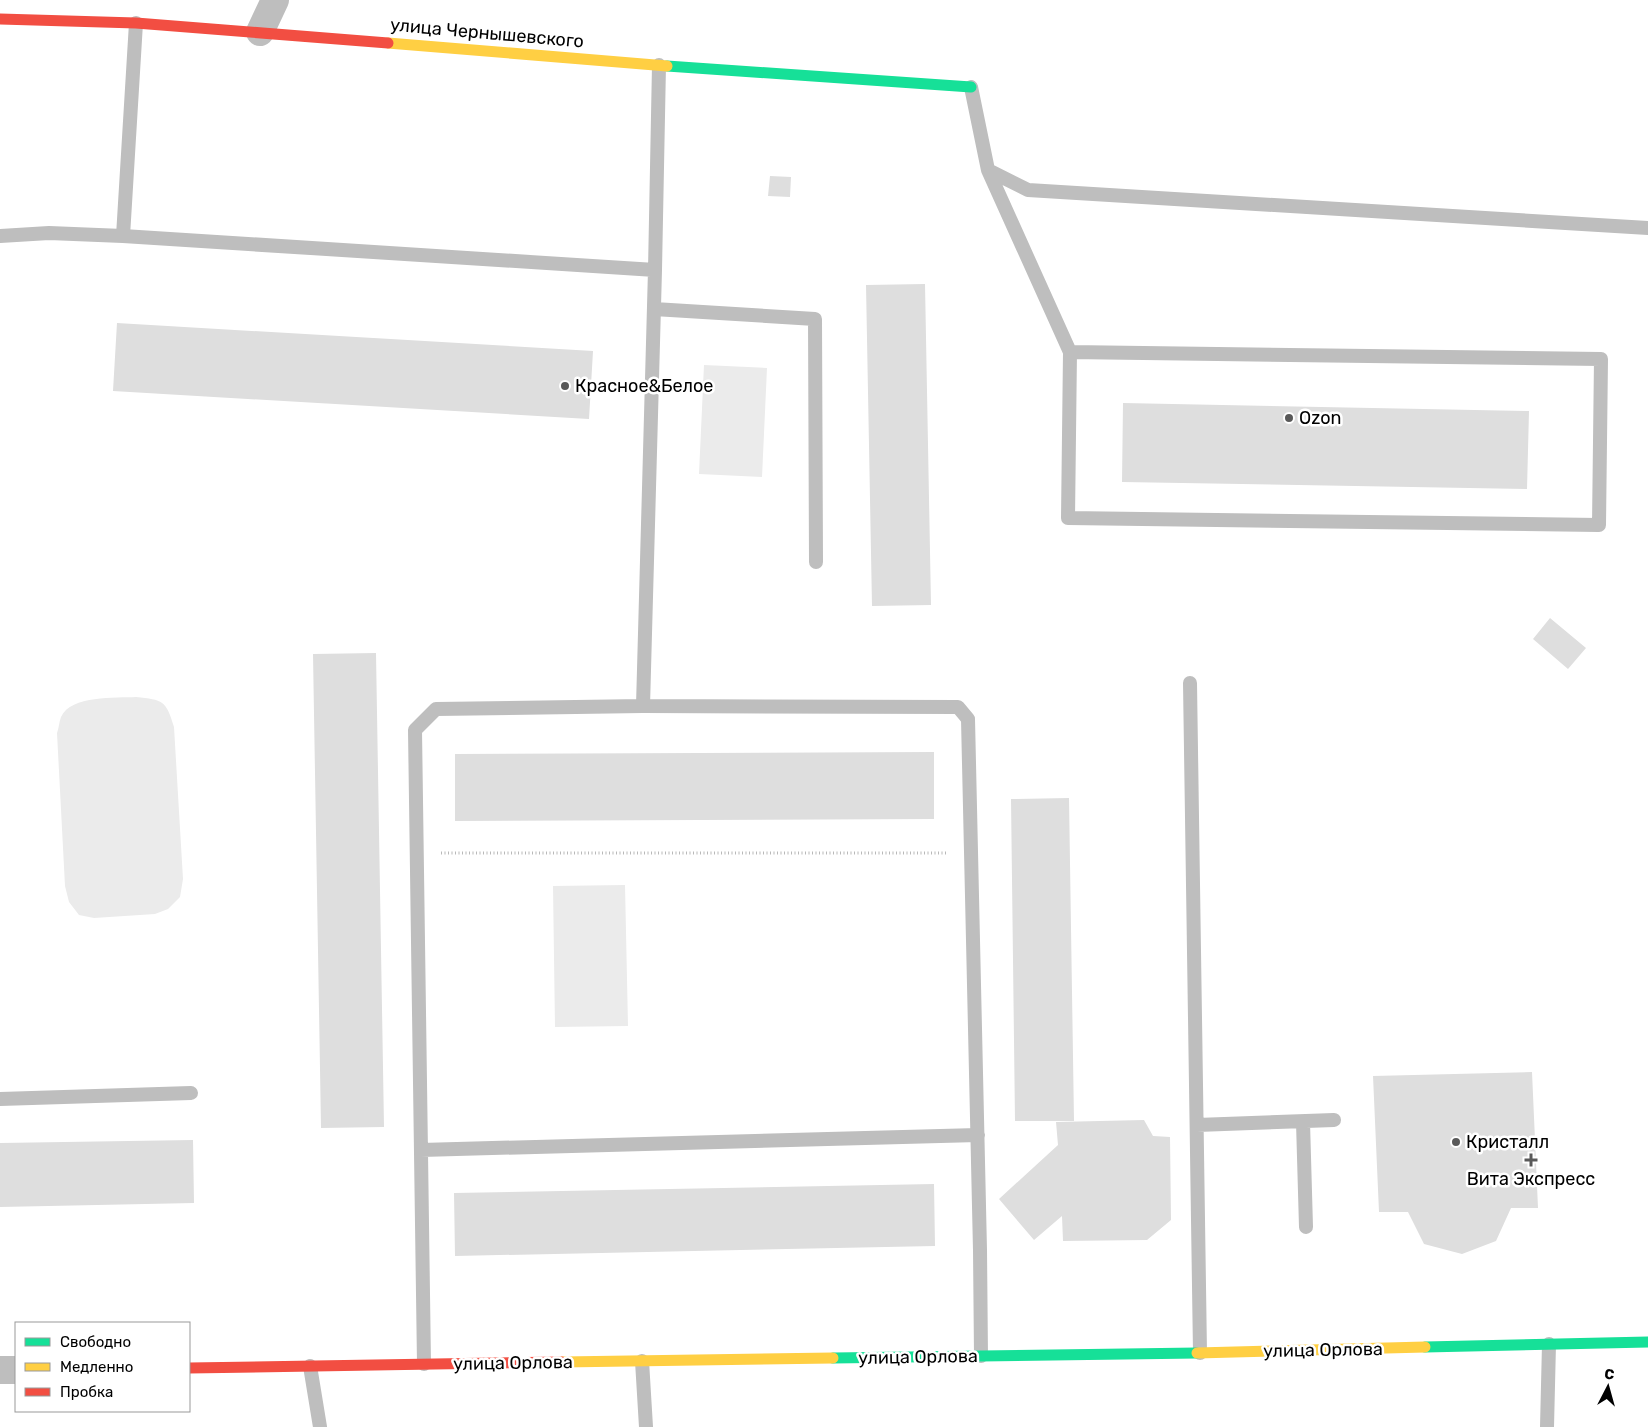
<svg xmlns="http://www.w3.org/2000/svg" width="1648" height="1427" viewBox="0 0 1648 1427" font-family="Rubik,sans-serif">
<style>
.green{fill:#ebebeb}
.building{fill:#dedede}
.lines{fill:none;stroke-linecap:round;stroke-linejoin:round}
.path{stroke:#b9b9b9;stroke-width:3;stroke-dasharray:1 2.5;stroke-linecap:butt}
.lane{stroke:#bebebe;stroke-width:14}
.street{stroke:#bebebe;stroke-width:28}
.fast{stroke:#16e098;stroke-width:11}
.slow{stroke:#ffcf43;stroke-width:11}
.jam{stroke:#f24e42;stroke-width:11}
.poi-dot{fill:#595959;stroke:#fff;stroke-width:2}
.labels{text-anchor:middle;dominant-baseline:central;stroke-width:5;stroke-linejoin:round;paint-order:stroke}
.street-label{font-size:18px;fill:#000;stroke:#fff}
.poi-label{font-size:18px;fill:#000;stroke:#fff;text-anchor:start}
</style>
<rect width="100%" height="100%" fill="#fff"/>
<path class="green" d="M704,365L767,368L762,477L699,474Z
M136,697C163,700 166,700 174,727L183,879L180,897L168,909L155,914L94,918L79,915L69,902L65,886L57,733C59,728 59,722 61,717C71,695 116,698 136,697Z
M625,885L628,1026L555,1027L553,886Z"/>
<path class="building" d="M770,176L791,177L790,197L768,196Z
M925,284L931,605L872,606L866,285Z
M117,323L593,351L589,419L113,391Z
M1123,403L1529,411L1527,489L1122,482Z
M1550,618L1586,648L1568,669L1533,639Z
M376,653L384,1127L321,1128L313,654Z
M934,752V819L455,821V754Z
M1069,798L1074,1121H1015L1011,799Z
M1532,1072L1538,1208H1511L1496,1241L1462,1254L1424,1244L1408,1212H1379L1373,1076Z
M1144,1120L1153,1136L1170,1137L1171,1220L1147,1240L1063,1241L1062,1216L1034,1240L999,1199L1058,1145L1056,1122Z
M193,1140L194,1203L0,1207V1143Z
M934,1184L935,1246L455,1256L454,1193Z"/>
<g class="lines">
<path class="path" d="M441,853H948"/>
<path class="lane" d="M971,87L988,170L1028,190L1648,228
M988,170L1070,352L1068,518L1599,525L1601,359L1070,352
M0,236L49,233L123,236L655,270
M123,236L136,23
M654,309L815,319L816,562
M1190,683L1200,1353
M643,706L655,270L659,65
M0,1099L191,1093
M1303,1122L1306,1227
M1197,1125L1334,1120
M421,1150L978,1135
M642,1361L646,1427
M424,1364L415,730L436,709L643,706L958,707L968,719L980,1250L981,1356
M310,1366L320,1427
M1547,1427L1549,1344"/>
<path class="street" d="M260,32L275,0
M0,1370H16"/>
<path class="fast" d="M667,66L971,87
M1425,1347L1648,1342
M833,1358L1197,1353"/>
<path class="slow" d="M388,43L667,66
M1197,1353L1425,1347
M562,1362L833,1358"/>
<path class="jam" d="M0,19L136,23L388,43
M189,1368L562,1362"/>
</g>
<g class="poi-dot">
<circle cx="565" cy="386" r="5"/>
<circle cx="1289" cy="418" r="5"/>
<circle cx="1456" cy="1142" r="5"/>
<path d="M1528.5 1152.5h5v5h5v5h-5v5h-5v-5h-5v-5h5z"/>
</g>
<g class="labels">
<g class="street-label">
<text transform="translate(487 33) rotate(5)">улица Чернышевского</text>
<text transform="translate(1323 1350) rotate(-1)">улица Орлова</text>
<text transform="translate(918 1357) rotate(-1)">улица Орлова</text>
<text transform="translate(513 1363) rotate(-1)">улица Орлова</text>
</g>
<g class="poi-label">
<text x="575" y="386">Красное&amp;Белое</text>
<text x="1299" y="418">Ozon</text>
<text x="1466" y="1142">Кристалл</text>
<text x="1531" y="1179" text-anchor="middle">Вита Экспресс</text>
</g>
</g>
<rect x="15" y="1322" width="175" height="90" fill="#ffffff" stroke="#999999"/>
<rect x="25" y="1338" width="25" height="8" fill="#16e098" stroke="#999999"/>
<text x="60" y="1347" font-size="15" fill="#000000">Свободно</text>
<rect x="25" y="1363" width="25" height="8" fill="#ffcf43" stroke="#999999"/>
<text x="60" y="1372" font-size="15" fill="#000000">Медленно</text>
<rect x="25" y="1388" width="25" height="8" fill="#f24e42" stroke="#999999"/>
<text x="60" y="1397" font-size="15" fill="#000000">Пробка</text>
<g transform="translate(1608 1387) rotate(6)" stroke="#ffffff" stroke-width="4" paint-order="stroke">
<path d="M0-4L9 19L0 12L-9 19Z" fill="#000000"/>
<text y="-8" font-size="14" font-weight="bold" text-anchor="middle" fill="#000000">С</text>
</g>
</svg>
